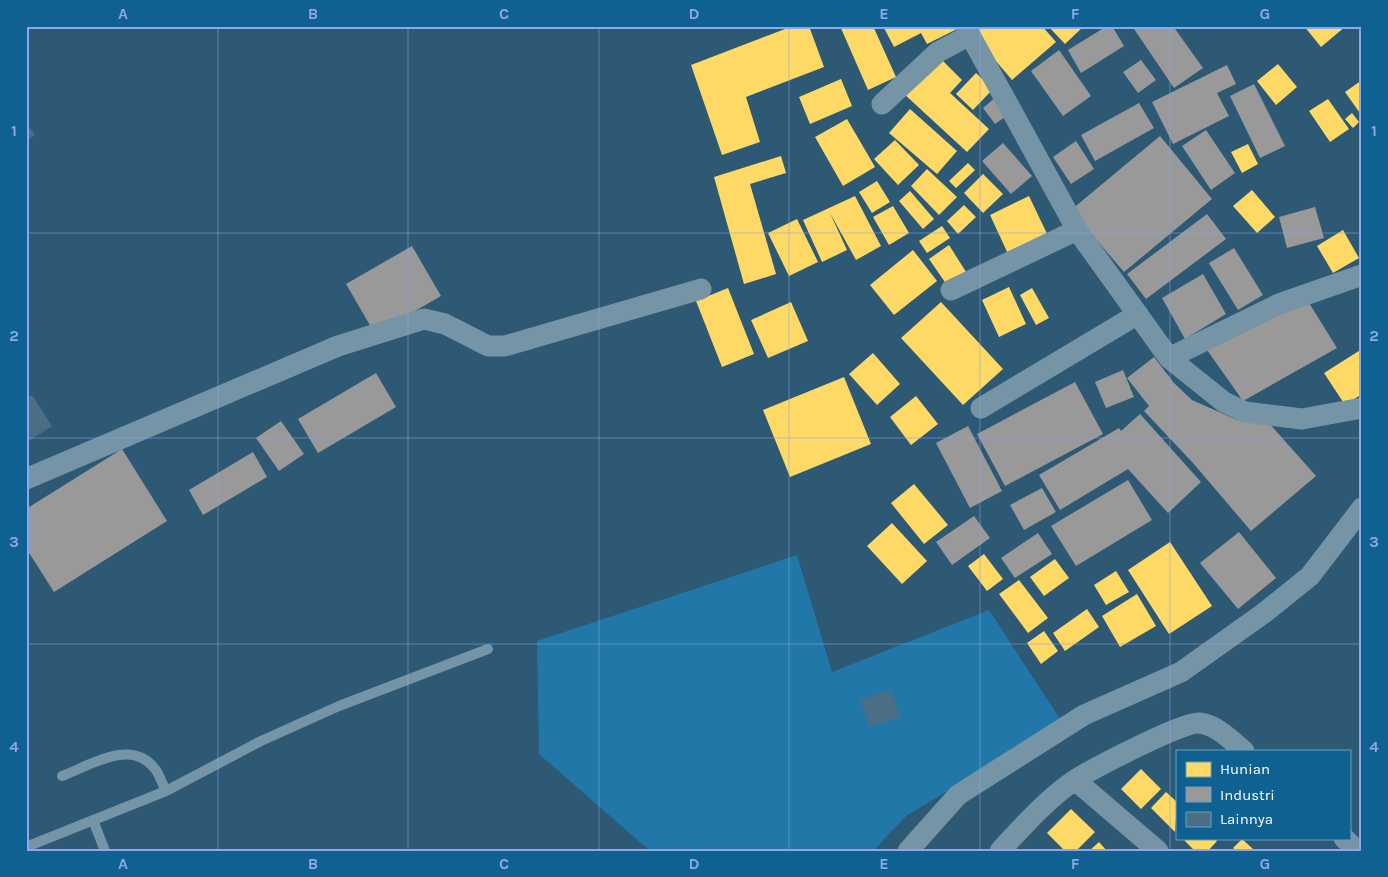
<svg xmlns="http://www.w3.org/2000/svg" width="1388" height="877" viewBox="0 0 1388 877" font-family="Karla,sans-serif">
<style>
.green{fill:#2077a8}
.homes{fill:#ffd966}
.industry{fill:#999}
.building{fill:#4a6e83}
.lines{fill:none;stroke-linecap:round;stroke-linejoin:round}
.lane{stroke:#7595a7;stroke-width:10}
.street{stroke:#7595a7;stroke-width:21}
.grid{fill:none;stroke:#8ea6ec;stroke-width:1;stroke-opacity:0.55}
.neatline{fill:none;stroke:#8ea6ec;stroke-width:2}
.grid-label{font-size:16px;text-anchor:middle;font-weight:bold;fill:#8ea6ec}
</style>
<rect width="100%" height="100%" fill="#2d5974"/>
<path class="green" d="M797,555L832,672L989,610L1062,722L906,816L873,851H650L539,754L537,641Z"/>
<path class="homes" d="M793,26H809L824,67L746,97L760,142L722,155L691,65Z
M840,26H873L896,77L868,90Z
M883,26H955L957,29L927,44L921,33L894,47Z
M983,26H1042L1056,42L1012,80L973,34Z
M1048,26H1084L1065,44Z
M1304,26H1346L1321,47Z
M939,57L962,80L950,93L989,129L967,152L903,93Z
M1278,64L1297,87L1276,105L1257,81Z
M976,73L993,89L973,110L956,94Z
M841,79L852,106L810,124L799,97Z
M1362,80V116L1345,92Z
M1328,99L1349,129L1330,142L1309,111Z
M910,109L957,151L937,174L889,133Z
M1352,113L1359,122L1353,128L1345,119Z
M847,119L875,167L843,186L815,137Z
M895,140L919,165L898,185L874,159Z
M1248,144L1258,164L1242,173L1231,152Z
M781,156L786,173L750,184L776,274L744,284L714,177Z
M968,163L975,170L956,188L949,181Z
M927,169L957,197L939,215L911,186Z
M983,174L1003,194L983,213L964,193Z
M877,181L890,202L872,213L859,192Z
M1252,190L1275,217L1257,233L1233,206Z
M910,191L934,219L923,229L899,201Z
M855,196L881,246L856,260L830,213L847,250L822,262L803,220Z
M1029,196L1049,238L1009,256L990,215Z
M964,205L976,217L958,234L947,221Z
M893,206L909,233L889,245L873,217Z
M797,219L818,262L789,276L768,233Z
M942,226L950,238L927,253L919,241Z
M1343,230L1359,258L1333,273L1317,246Z
M949,245L968,275L949,288L929,259Z
M913,250L937,281L894,315L870,285Z
M1009,287L1026,324L999,337L982,300Z
M728,288L754,354L722,367L696,301Z
M1032,288L1049,318L1036,325L1020,295Z
M791,302L808,341L768,358L751,320Z
M941,302L1003,369L963,405L901,338Z
M1362,349V394L1345,405L1324,373Z
M873,353L900,384L877,405L849,374Z
M844,377L871,444L790,477L763,410Z
M916,396L938,424L911,445L890,417Z
M914,484L948,525L924,544L891,503Z
M892,523L927,561L902,584L867,546Z
M1170,542L1212,606L1169,634L1128,570Z
M984,554L1003,579L987,591L968,566Z
M1055,559L1069,578L1044,596L1030,577Z
M1116,571L1129,592L1106,605L1094,585Z
M1019,580L1048,618L1028,633L999,594Z
M1137,594L1156,626L1120,647L1102,616Z
M1087,609L1099,627L1065,651L1053,633Z
M1044,631L1058,651L1041,664L1027,643Z
M1141,769L1161,789L1141,809L1121,789Z
M1166,792L1177,802L1175,832L1151,808Z
M1071,809L1095,832L1076,851H1065L1047,833Z
M1185,838H1214L1217,841L1208,851H1195L1184,840Z
M1242,839L1253,849L1251,851H1236L1233,848Z
M1099,842L1107,851H1089Z"/>
<path class="industry" d="M1107,26H1112L1124,46L1081,73L1068,50Z
M1132,26H1173L1203,68L1174,88Z
M1059,50L1091,96L1063,116L1031,71Z
M1141,60L1156,80L1138,93L1123,72Z
M1227,65L1236,84L1217,93L1229,116L1173,144L1152,102Z
M1254,84L1285,146L1260,158L1230,96Z
M996,97L1009,114L995,124L983,108Z
M1139,103L1154,128L1095,161L1081,135Z
M1206,130L1235,173L1211,190L1182,146Z
M1160,136L1212,199L1124,272L1071,210Z
M1076,141L1094,169L1071,184L1053,157Z
M1003,143L1032,176L1011,194L982,161Z
M1315,207L1324,238L1287,248L1279,217Z
M1207,214L1226,239L1146,299L1127,274Z
M412,246L441,296L375,334L346,284Z
M1234,248L1263,295L1238,310L1209,263Z
M1203,274L1226,314L1185,339L1162,298Z
M1306,298L1337,348L1243,401L1207,350Z
M1154,357L1174,383L1192,400L1237,420L1269,423L1316,476L1251,531L1193,463L1144,411L1149,406L1127,378Z
M1123,370L1134,397L1106,408L1095,382Z
M376,373L396,407L318,453L298,419Z
M1075,382L1103,434L1005,486L977,434Z
M1140,414L1201,482L1168,513L1128,469L1060,510L1039,475L1119,428L1121,431Z
M281,421L304,454L279,471L256,438Z
M968,426L1002,491L970,508L936,443Z
M122,449L167,521L54,592L26,548V509Z
M253,452L267,477L203,515L189,490Z
M1128,480L1152,520L1076,566L1051,526Z
M1042,488L1056,512L1024,530L1010,505Z
M974,516L990,538L952,565L936,542Z
M1239,532L1276,578L1238,609L1200,563Z
M1038,533L1052,554L1015,578L1001,558Z"/>
<path class="building" d="M26,123L35,135L26,141Z
M32,395L52,426L27,442L26,398Z
M891,690L900,717L869,727L860,700Z"/>
<g class="lines">
<path class="lane" d="M62,776C91,765 131,738 155,769C160,775 162,784 166,791
M93,820L105,851
M26,847L166,791L261,741L339,706L488,649"/>
<path class="street" d="M965,26L1077,230L1169,358L1279,304L1362,275
M882,104L938,52L970,35
M951,290L1077,230
M1169,358L1224,402L1245,412L1302,419L1362,408
M981,408L1138,314
M26,479L338,346L424,319L445,324L488,346H505L701,289
M1075,780L1158,851
M1344,838L1357,851
M908,851L958,795L1084,715L1181,672L1264,613L1310,576L1362,508
M1000,851C1022,827 1048,798 1075,780C1092,769 1184,721 1199,723C1217,725 1231,740 1244,751"/>
</g>
<path class="grid" d="M218,26V851M408,26V851M599,26V851M789,26V851M980,26V851M1170,26V851M26,233H1362M26,438H1362M26,644H1362"/>
<rect width="1388" height="877" fill="none" stroke="#0f6192" stroke-width="55"/>
<rect x="1176" y="750" width="175" height="90" fill="#0f6192" stroke="#6fa0be"/>
<rect x="1186" y="762" width="25" height="15" fill="#ffd966" stroke="#6fa0be"/>
<text x="1220" y="774" font-size="15" fill="#ffffff">Hunian</text>
<rect x="1186" y="787" width="25" height="15" fill="#999999" stroke="#6fa0be"/>
<text x="1220" y="800" font-size="15" fill="#ffffff">Industri</text>
<rect x="1186" y="812" width="25" height="15" fill="#4a6e83" stroke="#6fa0be"/>
<text x="1220" y="824" font-size="15" fill="#ffffff">Lainnya</text>
<rect x="28" y="28" width="1332" height="822" class="neatline"/>
<g class="grid-label">
<text x="123" y="19">A</text>
<text x="313" y="19">B</text>
<text x="504" y="19">C</text>
<text x="694" y="19">D</text>
<text x="884" y="19">E</text>
<text x="1075" y="19">F</text>
<text x="1265" y="19">G</text>
<text x="14" y="136">1</text>
<text x="1374" y="136">1</text>
<text x="14" y="341">2</text>
<text x="1374" y="341">2</text>
<text x="14" y="547">3</text>
<text x="1374" y="547">3</text>
<text x="14" y="752">4</text>
<text x="1374" y="752">4</text>
<text x="123" y="869">A</text>
<text x="313" y="869">B</text>
<text x="504" y="869">C</text>
<text x="694" y="869">D</text>
<text x="884" y="869">E</text>
<text x="1075" y="869">F</text>
<text x="1265" y="869">G</text>
</g>
</svg>
